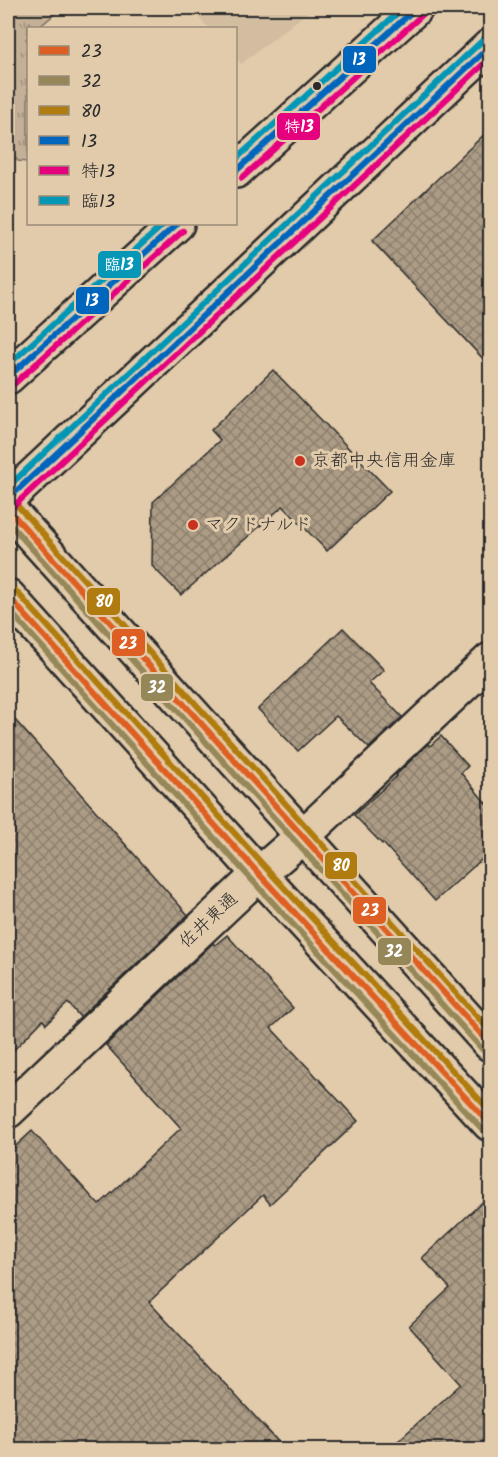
<svg xmlns="http://www.w3.org/2000/svg" width="498" height="1457" viewBox="0 0 498 1457" font-family="Kalam,'Klee One',sans-serif">
<style>
.built{fill:#d2bda0}
.grass{fill:url(#grass-tufts);stroke:#786e60;stroke-width:1.5}
.building{fill:url(#building-cross-hatch);stroke:#2b2b2b;stroke-width:1.5}
.lines{fill:none;stroke-linecap:round;stroke-linejoin:round}
.street-casing{stroke:#2b2b2b;stroke-width:38}
.primary-casing{stroke:#2b2b2b;stroke-width:38}
.highway-casing{stroke:#2b2b2b;stroke-width:38}
.street{stroke:#e2cbab;stroke-width:33}
.primary{stroke:#e2cbab;stroke-width:33}
.highway{stroke:#e2cbab;stroke-width:33}
.bus-1-casing{stroke:#e2cbab;stroke-width:10}
.bus-2-casing{stroke:#e2cbab;stroke-width:10}
.bus-3-casing{stroke:#e2cbab;stroke-width:10}
.bus-4-casing{stroke:#e2cbab;stroke-width:10}
.bus-5-casing{stroke:#e2cbab;stroke-width:10}
.bus-6-casing{stroke:#e2cbab;stroke-width:10}
.bus-1{stroke:#de5f23;stroke-width:6}
.bus-2{stroke:#958758;stroke-width:6}
.bus-3{stroke:#b07b0f;stroke-width:6}
.bus-4{stroke:#0065bd;stroke-width:6}
.bus-5{stroke:#e5007d;stroke-width:6}
.bus-6{stroke:#0696b6;stroke-width:6}
.bus-dot{fill:#2b2b2b;stroke:#e2cbab;stroke-width:2}
.poi-dot{fill:#c8321e;stroke:#e2cbab;stroke-width:2}
.labels{text-anchor:middle;dominant-baseline:central;stroke-width:6;stroke-linejoin:round;paint-order:stroke}
.poi-label{font-size:18px;fill:#2b2b2b;stroke:#e2cbab;text-anchor:start}
.street-label{font-size:18px;fill:#2b2b2b;stroke:#e2cbab}
.line-badge{stroke:#e2cbab;stroke-width:2}
.badge-label{font-size:16px;text-anchor:middle;font-weight:bold;fill:#fff}
</style>
<defs>
<pattern id="grass-tufts" width="24" height="20" patternUnits="userSpaceOnUse" patternTransform="scale(1.5)"><rect width="24" height="20" fill="#c4b096"/><path d="M3 7l-1-3M5 7V3M7 7l1-3M15 17l-1-3M17 17v-4M19 17l1-3" fill="none" stroke="#9f8f7b"/></pattern>
<pattern id="building-cross-hatch" width="8" height="8" patternUnits="userSpaceOnUse" patternTransform="scale(1.5)"><rect width="8" height="8" fill="#ac9c85"/><path d="M0 0l8 8M0 8l8-8" fill="none" stroke="#8c7f6d"/></pattern>
</defs>
<rect width="100%" height="100%" fill="#e2cbab"/>
<filter id="ink" filterUnits="userSpaceOnUse"><feTurbulence type="fractalNoise" baseFrequency=".0167" numOctaves="2"/><feDisplacementMap in="SourceGraphic" scale="12" xChannelSelector="R" yChannelSelector="G"/><feConvolveMatrix kernelMatrix="1 2 1 2 8 2 1 2 1" color-interpolation-filters="sRGB"/></filter>
<g filter="url(#ink)">
<path class="built" d="M190,8H272L274,9L275,8H313L241,64L236,58V28H209Z"/>
<path class="grass" d="M8,8H62L38,28H28V37L26,39L28,41V162L18,161L8,150Z"/>
<path class="building" d="M490,129V366L372,241Z
M273,370L390,491L327,551L283,506L181,595L152,566L153,502L220,440L211,430Z
M343,628L384,670L369,683L402,717L369,748L336,716L298,751L258,709Z
M8,712L188,915L80,1017L68,1003L46,1024L43,1020L8,1056Z
M441,736L468,766L461,773L490,808V852L435,901L383,843L382,844L354,815L397,776L396,775L428,744L430,746Z
M227,935L293,1008L271,1028L358,1121L270,1204L263,1195L149,1302L285,1449H8V1153L32,1131L99,1205L181,1128L106,1045L213,943L215,945Z
M490,1195V1449H389L461,1384L409,1326L450,1288L422,1258Z"/>
<g class="lines">
<defs>
<path id="street" d="M8,1111L259,874L303,836L490,660"/>
<path id="primary" d="M236,171L416,8
M8,377L177,224
M8,499L490,46"/>
<path id="highway" d="M8,509L490,1044
M8,596L259,874L490,1124"/>
</defs>
<use href="#street" class="street-casing"/>
<use href="#primary" class="primary-casing"/>
<use href="#highway" class="highway-casing"/>
<use href="#street" class="street"/>
<use href="#primary" class="primary"/>
<use href="#highway" class="highway"/>
<defs>
<path id="bus-1" d="M8,509L490,1044
M8,596L259,874L490,1124"/>
<path id="bus-2" d="M8,522L483,1050
M8,609L252,880L483,1130"/>
<path id="bus-3" d="M15,503L490,1031
M15,590L266,868L490,1111"/>
<path id="bus-4" d="M236,171L416,8
M8,377L177,224
M8,499L490,46"/>
<path id="bus-5" d="M242,178L422,15
M14,384L183,231
M14,506L490,58"/>
<path id="bus-6" d="M236,159L403,8
M8,365L164,224
M8,487L484,39"/>
</defs>
<use href="#bus-1" class="bus-1-casing"/>
<use href="#bus-2" class="bus-2-casing"/>
<use href="#bus-3" class="bus-3-casing"/>
<use href="#bus-4" class="bus-4-casing"/>
<use href="#bus-5" class="bus-5-casing"/>
<use href="#bus-6" class="bus-6-casing"/>
<use href="#bus-1" class="bus-1"/>
<use href="#bus-2" class="bus-2"/>
<use href="#bus-3" class="bus-3"/>
<use href="#bus-4" class="bus-4"/>
<use href="#bus-5" class="bus-5"/>
<use href="#bus-6" class="bus-6"/>
</g>
</g>
<circle class="bus-dot" cx="317" cy="86" r="5"/>
<g class="poi-dot">
<circle cx="300" cy="461" r="6"/>
<circle cx="193" cy="525" r="6"/>
</g>
<g class="labels">
<g class="poi-label">
<text x="312" y="461">京都中央信用金庫</text>
<text x="205" y="525">マクドナルド</text>
</g>
<g class="street-label">
<text transform="translate(209 921) rotate(-43)">佐井東通</text>
</g>
</g>
<g class="line-badge">
<rect x="342" y="45" width="35" height="29" rx="6" fill="#0065bd"/>
<rect x="276" y="112" width="45" height="29" rx="6" fill="#e5007d"/>
<rect x="97" y="250" width="45" height="29" rx="6" fill="#0696b6"/>
<rect x="75" y="286" width="35" height="29" rx="6" fill="#0065bd"/>
<rect x="86" y="587" width="35" height="29" rx="6" fill="#b07b0f"/>
<rect x="111" y="628" width="35" height="29" rx="6" fill="#de5f23"/>
<rect x="140" y="673" width="34" height="29" rx="6" fill="#958758"/>
<rect x="324" y="851" width="34" height="29" rx="6" fill="#b07b0f"/>
<rect x="352" y="896" width="35" height="29" rx="6" fill="#de5f23"/>
<rect x="377" y="937" width="35" height="29" rx="6" fill="#958758"/>
</g>
<g class="badge-label">
<text x="359" y="65">13</text>
<text x="299" y="132">特13</text>
<text x="119" y="270">臨13</text>
<text x="92" y="306">13</text>
<text x="104" y="607">80</text>
<text x="128" y="649">23</text>
<text x="157" y="693">32</text>
<text x="341" y="871">80</text>
<text x="370" y="916">23</text>
<text x="394" y="957">32</text>
</g>
<rect width="498" height="1457" fill="none" stroke="#e2cbab" stroke-width="30"/>
<rect x="15" y="15" width="468" height="1427" fill="none" stroke="#2b2b2b" stroke-width="2" filter="url(#ink)"/>
<rect x="27" y="27" width="210" height="198" fill="#e2cbab" stroke="#998b78" stroke-width="1.5"/>
<rect x="39" y="46" width="30" height="9" fill="#de5f23" stroke="#998b78" stroke-width="1.5"/>
<text x="81" y="57" font-size="18" fill="#2b2b2b">23</text>
<rect x="39" y="76" width="30" height="9" fill="#958758" stroke="#998b78" stroke-width="1.5"/>
<text x="81" y="87" font-size="18" fill="#2b2b2b">32</text>
<rect x="39" y="106" width="30" height="9" fill="#b07b0f" stroke="#998b78" stroke-width="1.5"/>
<text x="81" y="117" font-size="18" fill="#2b2b2b">80</text>
<rect x="39" y="136" width="30" height="9" fill="#0065bd" stroke="#998b78" stroke-width="1.5"/>
<text x="81" y="147" font-size="18" fill="#2b2b2b">13</text>
<rect x="39" y="166" width="30" height="9" fill="#e5007d" stroke="#998b78" stroke-width="1.5"/>
<text x="81" y="177" font-size="18" fill="#2b2b2b">特13</text>
<rect x="39" y="196" width="30" height="9" fill="#0696b6" stroke="#998b78" stroke-width="1.5"/>
<text x="81" y="207" font-size="18" fill="#2b2b2b">臨13</text>
</svg>
